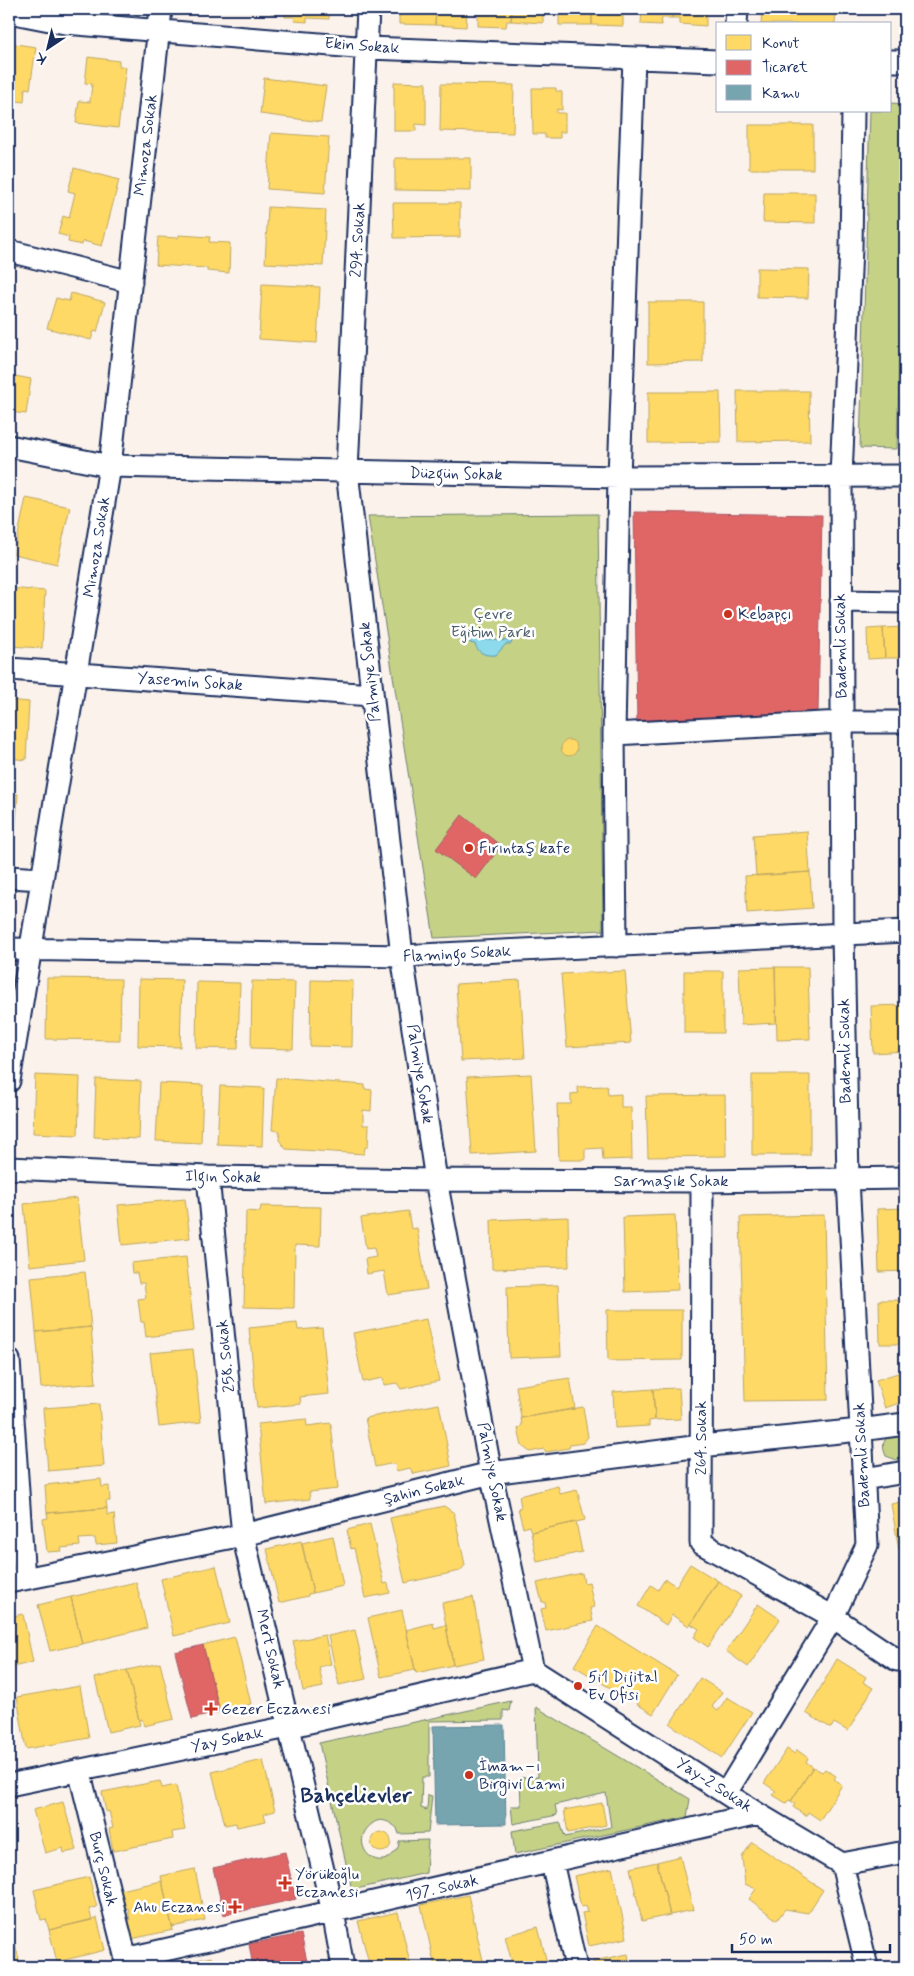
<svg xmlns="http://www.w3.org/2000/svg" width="914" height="1976" viewBox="0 0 914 1976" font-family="Mynerve,sans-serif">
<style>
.green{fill:#c5d286;stroke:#708072}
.water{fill:#8cdaeb;stroke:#5f96b3}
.homes{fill:#ffd966;stroke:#bba664}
.shops{fill:#e06666;stroke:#a55664}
.public{fill:#76a5af;stroke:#5b8297}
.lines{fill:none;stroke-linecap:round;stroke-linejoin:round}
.minor-casing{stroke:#1b2f5e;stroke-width:25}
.minor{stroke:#fff;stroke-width:21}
.poi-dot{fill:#c8321e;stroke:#fff;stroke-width:2}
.labels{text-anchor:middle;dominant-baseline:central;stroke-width:5;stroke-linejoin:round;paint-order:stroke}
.street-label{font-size:16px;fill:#1b2f5e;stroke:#fff}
.park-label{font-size:16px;fill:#4e606a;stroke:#fff}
.poi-label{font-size:16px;fill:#1b2f5e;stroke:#fff;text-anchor:start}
.district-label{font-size:21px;font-weight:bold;fill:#1b2f5e;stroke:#fff}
</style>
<rect width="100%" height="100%" fill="#fbf2eb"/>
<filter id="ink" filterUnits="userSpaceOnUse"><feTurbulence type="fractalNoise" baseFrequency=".02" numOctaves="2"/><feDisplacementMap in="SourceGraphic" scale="10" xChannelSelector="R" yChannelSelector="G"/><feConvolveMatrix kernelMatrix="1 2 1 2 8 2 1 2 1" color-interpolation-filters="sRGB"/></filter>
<g filter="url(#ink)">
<path class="green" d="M890,103L905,104V165L897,449L860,448L870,111H890Z
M598,514L603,930L434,938L368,516Z
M905,1432V1458L897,1460L886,1456C878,1438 890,1434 905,1432Z
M511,1701L509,1711L503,1710V1720L429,1721V1777H422L421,1808L427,1810L428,1795L432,1796L428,1833L399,1834L397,1828C390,1822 381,1817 373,1823C347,1841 375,1874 393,1854C397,1850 399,1847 399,1841L428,1840L426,1873L352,1890L319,1743Z
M536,1707L690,1799L687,1817L515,1854L512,1831L560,1822L565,1837L611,1827L606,1793L555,1805L557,1815L513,1824L511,1806H521L520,1778L538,1777Z"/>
<path class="water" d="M470,639L512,641L511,644H506L496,655C487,656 478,654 475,644L470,643Z"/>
<path class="homes" d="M272,9H329V19L307,18V22L294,21L295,17H285V13H271Z
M399,9H436L435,25L399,24Z
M436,9H467L466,27L435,25Z
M478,9H512L511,21H507L506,27L478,26Z
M512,9H543V23L511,21Z
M559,9H592V25H559Z
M592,9H623V26L592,25Z
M642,9H673L672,18H662L661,25L641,24Z
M673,9H706V26L680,24V18H672Z
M762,9H836L835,24H761Z
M9,43L36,47L30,89L25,88L24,102L9,100Z
M88,57L119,61V66L126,67L118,128L76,123L79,101L90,102L92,84L85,83Z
M264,78L326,86L321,122L260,114Z
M394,82L426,83V125L416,124V131H394Z
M441,84L514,85L513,133L440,131Z
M532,88H556V91L562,92V110L557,109V113H565V132H560V138H545V134H533Z
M749,125H813V169H749Z
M271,133L329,137L325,193L267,189Z
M395,158H471V191L395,190Z
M9,164L15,165L9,186Z
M74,168L119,180L102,246L83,241L82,245L68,242L69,237L58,234L63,216L69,218L75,193L68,191Z
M764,193H815V223L763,222Z
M393,203H460V237L394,238Z
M268,207L326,210L323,266L265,263Z
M179,235L210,237L209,242L230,243L229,273L207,271V268L156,265L158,237L178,238Z
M757,268L809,269L808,298L757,297Z
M262,284L320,287L317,343L259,339Z
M71,293L105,302L97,332L94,331L91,340L47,328L56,298L69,301Z
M648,302H703V362L648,363Z
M9,371L10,372V375L31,379L26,414L9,412Z
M737,391H809L810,441L738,442Z
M648,392H720L721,442L648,443Z
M26,498L70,507L57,564L14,554Z
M9,588L45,591L42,648L9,646Z
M905,627V658H885L883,628Z
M883,628L885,658L868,659L867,629Z
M904,672H905V709H903Z
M9,700L29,702L26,760L9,758Z
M561 748a8 8 0 1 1 16 0a8 8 0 1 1-16 0Z
M9,794H18L14,852H9Z
M807,831L810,872L756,876L753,835Z
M810,872L812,908L747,913L745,876Z
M775,967L776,1023L741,1025L739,968Z
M775,967H808L810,1039L777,1040Z
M625,971L631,1043L567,1047L561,974Z
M684,971H723V1033H684Z
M47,978L121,979L120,1040L46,1039Z
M139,979L182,980L180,1047L138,1046Z
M311,980L353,981L352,1047L310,1046Z
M520,980L525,1058L461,1061L456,984Z
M252,981L295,982L293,1049L251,1048Z
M197,982L240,983L238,1049L196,1048Z
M905,1005V1051L873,1053L871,1006Z
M531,1074L536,1151L472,1155L467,1077Z
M35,1075L80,1077L78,1135L33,1133Z
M752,1075H810V1155H752Z
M276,1078L365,1085V1089L372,1090L371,1111L363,1110V1125H369L368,1147H365L364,1154L286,1149L279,1140L280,1131L272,1130Z
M96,1079L141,1081L139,1139L94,1137Z
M159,1083L203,1085L201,1143L156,1141Z
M220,1086L264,1088L262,1146L217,1144Z
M607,1086L608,1095L621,1094V1107H631L632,1159L603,1160L602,1148L585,1149V1160H559L557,1104H571V1094L579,1093L577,1087Z
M725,1095L726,1156L648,1157L646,1096Z
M77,1198L84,1260L30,1266L24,1204Z
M185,1199L190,1238L122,1245L118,1205Z
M261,1206L321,1207L320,1246L295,1245L294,1308L244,1307L246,1211L260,1212Z
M905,1208V1271L879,1272L877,1209Z
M408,1211L411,1229L417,1228L427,1289L388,1295L384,1271L367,1274L365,1259L376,1257L374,1248L366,1249L361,1218Z
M675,1215L678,1290L625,1292L623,1217Z
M824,1215L828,1400L745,1401L740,1217Z
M568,1217L569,1267L492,1269L491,1220Z
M186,1257L194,1331L146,1337L144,1322H141L138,1299L146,1298L144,1283H139L137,1273H132L131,1263Z
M85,1272L91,1327L36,1332L31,1277Z
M558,1285L561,1356L509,1358L507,1287Z
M879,1300H905V1344H880Z
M607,1310H682V1360L608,1361Z
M426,1319L439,1381L401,1389L397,1383L384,1385L383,1378L363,1382L353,1333Z
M297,1323L298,1330L322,1328L329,1394L300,1397L301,1404L257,1408L249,1328Z
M91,1327L96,1383L41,1388L36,1332Z
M193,1349L201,1422L159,1427L150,1353Z
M901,1372L905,1383V1401L885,1408L876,1380Z
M570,1378L575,1409L521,1418L516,1386Z
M679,1388L681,1419L655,1420L653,1389Z
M653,1389L655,1420L649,1421V1426L615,1428L613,1392Z
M99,1404L104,1466L48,1471L43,1408Z
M439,1404L451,1466L414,1474L410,1468L396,1471L395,1463L375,1467L365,1418Z
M583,1407L588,1437L583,1443L570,1445L569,1448L546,1452L544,1449L530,1452L522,1446L518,1429L522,1425L521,1418Z
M306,1419L307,1426L331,1423L338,1489L309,1492L310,1499L266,1504L258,1424Z
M101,1479L102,1487L109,1486L110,1501H106L107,1508L47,1513L45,1485Z
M558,1486L560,1494L577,1490L585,1520L531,1532L529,1526L523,1528L518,1508L521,1507L519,1496Z
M905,1501V1548L899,1550L891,1504Z
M444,1506L454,1513L465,1565L460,1571L405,1583L390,1518Z
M107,1508V1515L114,1514L117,1543L96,1545L95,1538L79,1539L80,1546L61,1548L62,1551L47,1552L43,1519L48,1518L47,1513Z
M576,1522L582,1552L537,1562L531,1532Z
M370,1524L384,1584L388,1583L390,1593L365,1598L354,1548L351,1549L347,1530Z
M333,1536L343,1586L313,1593L302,1543Z
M301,1541L313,1593L308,1594V1596L279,1603L267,1549Z
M690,1564L718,1581L689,1626L672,1615L666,1625L638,1606L651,1585L658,1590L665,1579L676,1586Z
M216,1566L230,1623L174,1636L161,1579Z
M582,1573L584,1583L589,1582L594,1607L590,1608L593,1621L546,1631L541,1609L546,1608L545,1602H542L537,1583Z
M718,1581L741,1596L708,1647L694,1637L699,1629L691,1624Z
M136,1582L147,1628L82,1644L71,1597Z
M71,1597L82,1644L50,1651L38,1605Z
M473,1597L484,1659L453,1665L442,1603Z
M758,1604L780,1619L748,1667L726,1651Z
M402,1610L415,1670L381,1677L368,1618Z
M23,1614L33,1662L9,1668V1617Z
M433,1623L434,1628L446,1625L453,1665L416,1673L406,1630Z
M598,1626L677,1675L653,1714L637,1704L639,1701L633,1697L631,1700L595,1679L598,1674L593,1672L591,1676L574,1666Z
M355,1630L366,1679L339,1685L328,1636Z
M325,1635L331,1664L319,1667L323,1687L303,1691L293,1641Z
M235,1637L251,1704L220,1712L203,1645Z
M837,1659L866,1677L863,1682L873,1688L848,1731L834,1723L831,1728L806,1713Z
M160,1663L174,1719L144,1726L142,1719L139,1720L127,1670Z
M127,1670L140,1725L108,1732L95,1678Z
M700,1678L722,1692L712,1707L718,1711L727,1697L752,1712L722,1758L670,1724Z
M80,1686L89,1738L26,1749L17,1697Z
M787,1749L795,1754L797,1750L808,1758L806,1762L813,1767L791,1801L789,1800L786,1803L773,1795L776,1791L764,1783Z
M263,1760L275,1811L264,1814L266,1821L237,1827L236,1823L225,1825L212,1772Z
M813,1767L822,1772L825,1769L836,1776L834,1779L842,1785L820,1820L808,1812L806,1816L793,1807L795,1804L791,1801Z
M905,1767V1796L900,1768Z
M160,1781L162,1788L176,1785L185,1830L172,1832L173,1839L113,1851L109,1829L113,1828L109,1811L106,1812L102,1792Z
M63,1802L77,1850L64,1853L63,1848L45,1853L33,1810Z
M602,1803L606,1825L568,1833L564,1810Z
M371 1842a10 10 0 1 1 20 0a10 10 0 1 1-20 0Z
M752,1842L823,1890L808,1913L785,1909L777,1920L749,1899L756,1889L745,1884L742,1857Z
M680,1856L693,1910L670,1915L657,1862Z
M657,1862L670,1915L642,1921L630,1868Z
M612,1868L627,1938L589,1946L582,1913L588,1912L586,1906L581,1907L574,1876Z
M195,1869L205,1920L172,1927L161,1876Z
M89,1877L97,1907L89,1909L92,1920L49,1930L46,1919L41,1920L34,1890Z
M162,1881L173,1930L131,1939L127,1920H130L128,1908H124L120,1890Z
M468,1895L484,1965L473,1967H435L421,1905Z
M398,1912L411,1967H370L358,1921Z
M97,1918L105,1950L57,1962L49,1930Z
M538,1927L547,1963L531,1967H527L526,1964L513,1967L505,1936Z
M13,1936L21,1967H9V1937Z
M628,1954L630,1967H594L593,1961Z
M211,1957L213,1967H165Z"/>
<path class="shops" d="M634,512L822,515L818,714L637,726Z
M462,815L501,846L476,879L436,849Z
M203,1645L220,1712L192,1719L175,1652Z
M285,1852L296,1899L224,1915L213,1868Z
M301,1934L308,1966L253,1967L249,1944Z"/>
<path class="public" d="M504,1725L506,1824L435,1825L433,1726Z"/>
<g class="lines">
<defs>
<path id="minor" d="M368,9L347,471L402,956L436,1180L491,1473L533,1670
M9,12L65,23L368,48L718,61
M736,24L737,9
M634,58L619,477L614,734L842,722H905
M890,61H905
M9,251L131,282
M9,446L110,466L619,477L905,476
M841,601L905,602
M9,669L372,695
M614,734L616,946
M9,877L42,879
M9,949L402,956L905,931
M9,1081L110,466L161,9
M9,1168L208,1177L436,1180L702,1181L905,1178
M208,1177L243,1535L333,1912L343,1967
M702,1181L701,1543L833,1617L897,1660L905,1659
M9,1360L24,1579
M864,1479L905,1472
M9,1582L243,1535L491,1473L701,1446L860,1430L905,1424
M533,1670L758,1814L842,1864L905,1852
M79,1770L128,1967
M9,1785L288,1727L533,1670
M726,1793L833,1617L867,1545L848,1179L843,935L841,476L851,248L853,111
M552,1862L576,1967
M842,1864L867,1967
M125,1959L758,1814"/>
</defs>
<use href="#minor" class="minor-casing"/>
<use href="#minor" class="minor"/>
</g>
</g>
<g class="poi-dot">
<circle cx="728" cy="614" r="5"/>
<circle cx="469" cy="848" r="5"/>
<circle cx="578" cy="1686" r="5"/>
<path d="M208.5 1701.5h5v5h5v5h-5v5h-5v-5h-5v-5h5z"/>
<circle cx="469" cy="1775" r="5"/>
<path d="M282.5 1875.5h5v5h5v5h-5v5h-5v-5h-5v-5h5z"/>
<path d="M232.5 1899.5h5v5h5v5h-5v5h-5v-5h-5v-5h5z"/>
</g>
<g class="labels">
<g class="street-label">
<text transform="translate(362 46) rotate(4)">Ekin Sokak</text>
<text transform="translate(146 145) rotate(-83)">Mimoza Sokak</text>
<text transform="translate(358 240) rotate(-87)">294. Sokak</text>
<text transform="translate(456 474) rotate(1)">Düzgün Sokak</text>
<text transform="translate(97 547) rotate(-81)">Mimoza Sokak</text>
<text transform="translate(841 646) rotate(-91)">Bademli Sokak</text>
<text transform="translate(370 672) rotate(-96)">Palmiye Sokak</text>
<text transform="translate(190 682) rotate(4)">Yasemin Sokak</text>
<text transform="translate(457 954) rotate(-3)">Flamingo Sokak</text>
<text transform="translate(845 1051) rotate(-91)">Bademli Sokak</text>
<text transform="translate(420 1074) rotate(81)">Palmiye Sokak</text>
<text transform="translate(223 1177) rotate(1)">Ilgın Sokak</text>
<text x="671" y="1181">Sarmaşık Sokak</text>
<text transform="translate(226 1356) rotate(-96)">258. Sokak</text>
<text transform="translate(701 1438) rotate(-90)">264. Sokak</text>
<text transform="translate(862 1455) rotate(-93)">Bademli Sokak</text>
<text transform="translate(492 1472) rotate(79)">Palmiye Sokak</text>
<text transform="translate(424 1490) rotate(-14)">Şahin Sokak</text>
<text transform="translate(270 1649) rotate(77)">Mert Sokak</text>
<text transform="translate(227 1740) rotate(-12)">Yay Sokak</text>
<text transform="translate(714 1785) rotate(33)">Yay-2 Sokak</text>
<text transform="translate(103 1869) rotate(76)">Burç Sokak</text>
<text transform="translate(442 1888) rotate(-13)">197. Sokak</text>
</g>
<g class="park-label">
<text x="493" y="614">Çevre<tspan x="493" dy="18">Eğitim Parkı</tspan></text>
</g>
<g class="poi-label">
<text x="738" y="614">Kebapçı</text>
<text x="479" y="848">Fırıntaş kafe</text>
<text x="588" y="1677">5i1 Dijital<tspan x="588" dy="18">Ev Ofisi</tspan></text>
<text x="221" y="1709">Gezer Eczanesi</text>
<text x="479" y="1766">İmam–ı<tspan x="479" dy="18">Birgivi Cami</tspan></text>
<text x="295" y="1874">Yörükoğlu<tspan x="295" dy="18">Eczanesi</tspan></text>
<text x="225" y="1907" text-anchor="end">Ahu Eczanesi</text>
</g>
<g class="district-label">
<text x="356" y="1796">Bahçelievler</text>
</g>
</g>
<rect width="914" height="1976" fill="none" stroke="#fff" stroke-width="30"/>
<rect x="15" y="15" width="884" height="1946" fill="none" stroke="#1b2f5e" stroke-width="2" filter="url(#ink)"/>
<rect x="716" y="22" width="175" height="90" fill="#ffffff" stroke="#a4acbf"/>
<rect x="726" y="35" width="25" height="15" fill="#ffd966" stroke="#a4acbf"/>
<text x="762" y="48" font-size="15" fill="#1b2f5e">Konut</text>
<rect x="726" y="60" width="25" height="15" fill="#e06666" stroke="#a4acbf"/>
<text x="762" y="72" font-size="15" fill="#1b2f5e">Ticaret</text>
<rect x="726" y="85" width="25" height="15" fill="#76a5af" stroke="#a4acbf"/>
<text x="762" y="98" font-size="15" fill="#1b2f5e">Kamu</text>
<g transform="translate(48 48) rotate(215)" stroke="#ffffff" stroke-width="4" paint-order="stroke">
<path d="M0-4L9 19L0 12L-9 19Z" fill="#1b2f5e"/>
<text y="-8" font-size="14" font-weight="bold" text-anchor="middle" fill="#1b2f5e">K</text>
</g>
<path d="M732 1944v8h158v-8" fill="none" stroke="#1b2f5e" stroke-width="2.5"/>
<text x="739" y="1944" font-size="15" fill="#1b2f5e" stroke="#ffffff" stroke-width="4" paint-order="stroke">50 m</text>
</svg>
